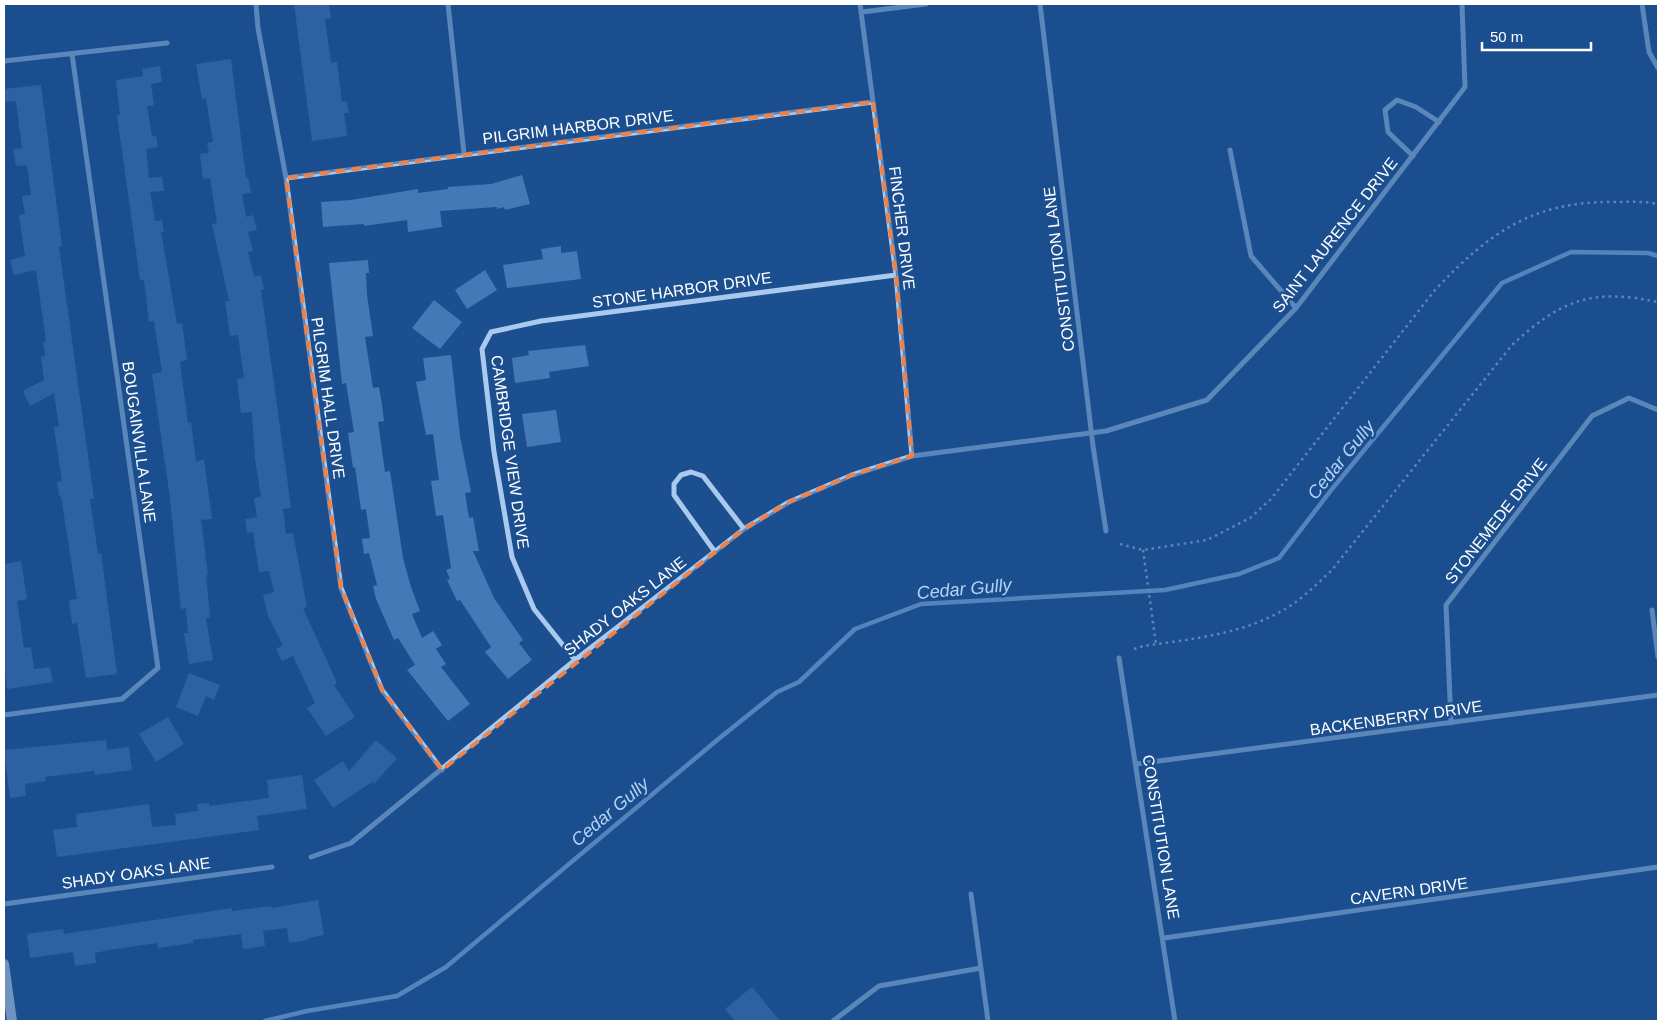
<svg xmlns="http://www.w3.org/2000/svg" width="1662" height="1025" viewBox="0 0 1662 1025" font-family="Helvetica,sans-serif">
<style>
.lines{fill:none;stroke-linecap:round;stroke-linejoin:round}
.stream{stroke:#9cc4f0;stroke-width:4.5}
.building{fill:#4478b7}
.path{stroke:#a9c9ee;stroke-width:2.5;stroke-dasharray:2.5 4;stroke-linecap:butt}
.minor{stroke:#a9c9ee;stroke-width:5}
.secondary{stroke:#d6e6fa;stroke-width:10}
.marked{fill:none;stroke:#ee8249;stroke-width:4;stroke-dasharray:10 6;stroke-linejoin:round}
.labels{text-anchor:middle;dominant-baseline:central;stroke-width:5;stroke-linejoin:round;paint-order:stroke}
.street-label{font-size:16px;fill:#fff;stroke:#1b4f8f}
.water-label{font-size:18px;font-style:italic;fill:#b5d3f5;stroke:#1b4f8f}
</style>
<rect width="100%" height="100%" fill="#1b4f8f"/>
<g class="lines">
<path class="stream" d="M265,1021L307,1011L397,996L446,967L716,741L777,692L799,682L855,629L921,604L1165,590L1239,574L1279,558L1332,489L1502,283L1571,252L1648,253L1658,256"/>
</g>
<path class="building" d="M294,4H329L331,18L325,19L331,63L337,62L342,102L347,101L349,113H344L347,136L312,141Z
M231,59L246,178L248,177L251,193L242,194L246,217L253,215L257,230L248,232L253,251L248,252L254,277L261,275L264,289L261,290L288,485L291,508L283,509L286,534L293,533L307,607L303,608L337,683L334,685L355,717L326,736L307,708L315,703L293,656L282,661L276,649L283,645L268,616L263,595L274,592L269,571L259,572L253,532L247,533L245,519L257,517L254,498L261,497L255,458L252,412L241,413L237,379L244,378L238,335L230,336L225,301H229L212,224L217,223L210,178L203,179L200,154L209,153L207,143L213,142L206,98L202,99L196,64Z
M160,66L162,82L151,84L154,105L147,106L152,136H156L158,147L146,149L149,178L162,177L164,191L150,192L155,221L162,220L164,232H161L177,324L182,323L187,360L180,362L188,423L191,422L196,461L204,460L212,519L201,520L208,575H206L210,617L206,618L213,660L189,664L184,633H188L186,608L181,609L170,498L152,374L162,372L154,321L149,322L144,280H140L117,115H120L116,80L143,76L142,69Z
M41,85L62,246L59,247L94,499H90L98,554L101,553L117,674L86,678L77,623L72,624L69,600L77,599L61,496H59L57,482L62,481L54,427H59L54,393L30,406L23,391L44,380L41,357L45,356L43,342L46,341L36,270L14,275L10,260L25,256L19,215L25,214L22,196L31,195L27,165L16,166L13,149L22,148L16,101L4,102V89Z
M522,175L530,204L505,210L504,207L497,209V207L440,211L442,227L408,232L407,220L364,226V224L323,227L321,202L351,200L418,189V193L448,189V187L491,184Z
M561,246V253L577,251L581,279L507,288L503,265L543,259L541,249Z
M368,260L369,273H366L367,295L373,336L365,337L373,388L379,387L382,405L384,421L378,422L385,472L390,471L403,558L411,587L420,611L412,614L422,638L433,631L442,645L436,649L446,664L441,667L470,704L448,721L407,670L415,665L398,638L394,640L376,599L373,586L377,585L369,553L364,554L362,539L370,538L366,509L361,510L355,467L353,468L348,433L354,432L346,383L342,384L329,263Z
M485,270L497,290L467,309L455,290Z
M434,300L462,322L440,349L412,328Z
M585,345L589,366L549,372L550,378L515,383L512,358L529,355L528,351Z
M451,355L460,436L471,492L465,493L469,518L473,517L479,551H473L494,598L523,640L519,643L532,660L508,679L485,652L491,647L460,600L457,601L447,580L450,579L446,570L451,568L443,515L436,516L431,481L439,480L433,434L426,435L416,382L426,380L423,358Z
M556,410L561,442L527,447L522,414Z
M21,561L27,599L17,601L24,648L31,647L34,669L50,667L53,682L7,689L4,661V564Z
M189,673L220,685L214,700L206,696L198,716L176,707Z
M168,717L184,744L156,762L139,734Z
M106,740L107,750L129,747L132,770L95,775L94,771L45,777L46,781L25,784L26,796L10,798L4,750Z
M376,740L397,758L374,784L372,782L333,808L314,780L343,761L349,771Z
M302,775L307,809L257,816L259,830L57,857L53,830L77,827L76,814L149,804L152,827L176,825L175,814L198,811L197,804L209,803V806L269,798L267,780Z
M318,900L324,935L308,938V940L289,943L287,928L263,931L265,946L243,949L241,934L193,940V943L158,948L157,943L109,950L95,953L96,963L75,966L73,952L30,958L27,934L63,929L64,934L232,908V911L271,906L272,908Z
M752,987L780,1021H735L725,1009Z"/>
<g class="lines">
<path class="path" d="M1120,544L1143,550L1207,540L1250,518L1271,499L1435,290C1488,234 1532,201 1613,202C1628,202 1643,201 1658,204
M1143,550L1156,644
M1134,649L1143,646C1192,639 1247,634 1290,606C1305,596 1318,583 1331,571L1512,345C1561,300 1591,288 1658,302"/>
<path class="minor" d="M256,4L258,28L286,178L341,588L382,690L442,770
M448,4L464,154
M860,4L896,275L912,456
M1040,4L1093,446L1106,531
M1642,4L1649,52L1658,68
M862,12L926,4
M4,61L167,43
M1230,150L1251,256L1296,308
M1413,156L1388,132L1385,110L1397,100L1416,107L1439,122
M286,178L873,102
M715,552L674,495V484L681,475L691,472L703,476L744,529
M1652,610L1658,657
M1119,658L1175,1021
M575,660L534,609L512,557L494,452L482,349L491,332L541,321L896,275
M4,715L122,699L158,668L72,54
M1451,723L1446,605L1592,416L1629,398L1658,410
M1136,764L1658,695
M311,857L351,843L575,660L744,529L789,502L852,475L912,456L1106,431L1207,400L1296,308L1465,87L1462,4
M971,894L988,1021
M4,904L272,867
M1164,938L1658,867
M833,1021L879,986L981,968"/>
<path class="secondary" d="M4,964L12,1021"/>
</g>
<path d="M0 0H1662V1025H0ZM873,102L896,275L912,456L852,475L789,502L744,529L442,770L382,690L341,588L286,178Z" fill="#1b4f8f" fill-opacity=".55" fill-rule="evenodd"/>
<path class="marked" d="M873,102L896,275L912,456L852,475L789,502L744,529L442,770L382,690L341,588L286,178Z"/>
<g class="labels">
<g class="street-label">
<text transform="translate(578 127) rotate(-7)">PILGRIM HARBOR DRIVE</text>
<text transform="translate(902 228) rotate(83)">FINCHER DRIVE</text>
<text transform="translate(1335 235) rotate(-52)">SAINT LAURENCE DRIVE</text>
<text transform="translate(1059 269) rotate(-97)">CONSTITUTION LANE</text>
<text transform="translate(682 290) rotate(-8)">STONE HARBOR DRIVE</text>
<text transform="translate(328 398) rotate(82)">PILGRIM HALL DRIVE</text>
<text transform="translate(139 442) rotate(82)">BOUGAINVILLA LANE</text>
<text transform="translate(510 452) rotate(82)">CAMBRIDGE VIEW DRIVE</text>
<text transform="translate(1496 521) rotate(-52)">STONEMEDE DRIVE</text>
<text transform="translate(625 606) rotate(-38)">SHADY OAKS LANE</text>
<text transform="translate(1396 718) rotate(-8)">BACKENBERRY DRIVE</text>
<text transform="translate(1161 837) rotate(81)">CONSTITUTION LANE</text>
<text transform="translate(136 873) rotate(-8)">SHADY OAKS LANE</text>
<text transform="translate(1409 891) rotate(-8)">CAVERN DRIVE</text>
</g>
<g class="water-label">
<text transform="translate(1341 460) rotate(-51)">Cedar Gully</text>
<text transform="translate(964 589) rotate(-5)">Cedar Gully</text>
<text transform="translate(610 812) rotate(-40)">Cedar Gully</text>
</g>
</g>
<rect width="1662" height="1025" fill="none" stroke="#ffffff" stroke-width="10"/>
<path d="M1482 42v8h109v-8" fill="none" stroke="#ffffff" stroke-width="2.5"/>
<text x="1490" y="42" font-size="15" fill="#ffffff" stroke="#1b4f8f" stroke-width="4" paint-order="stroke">50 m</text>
</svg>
